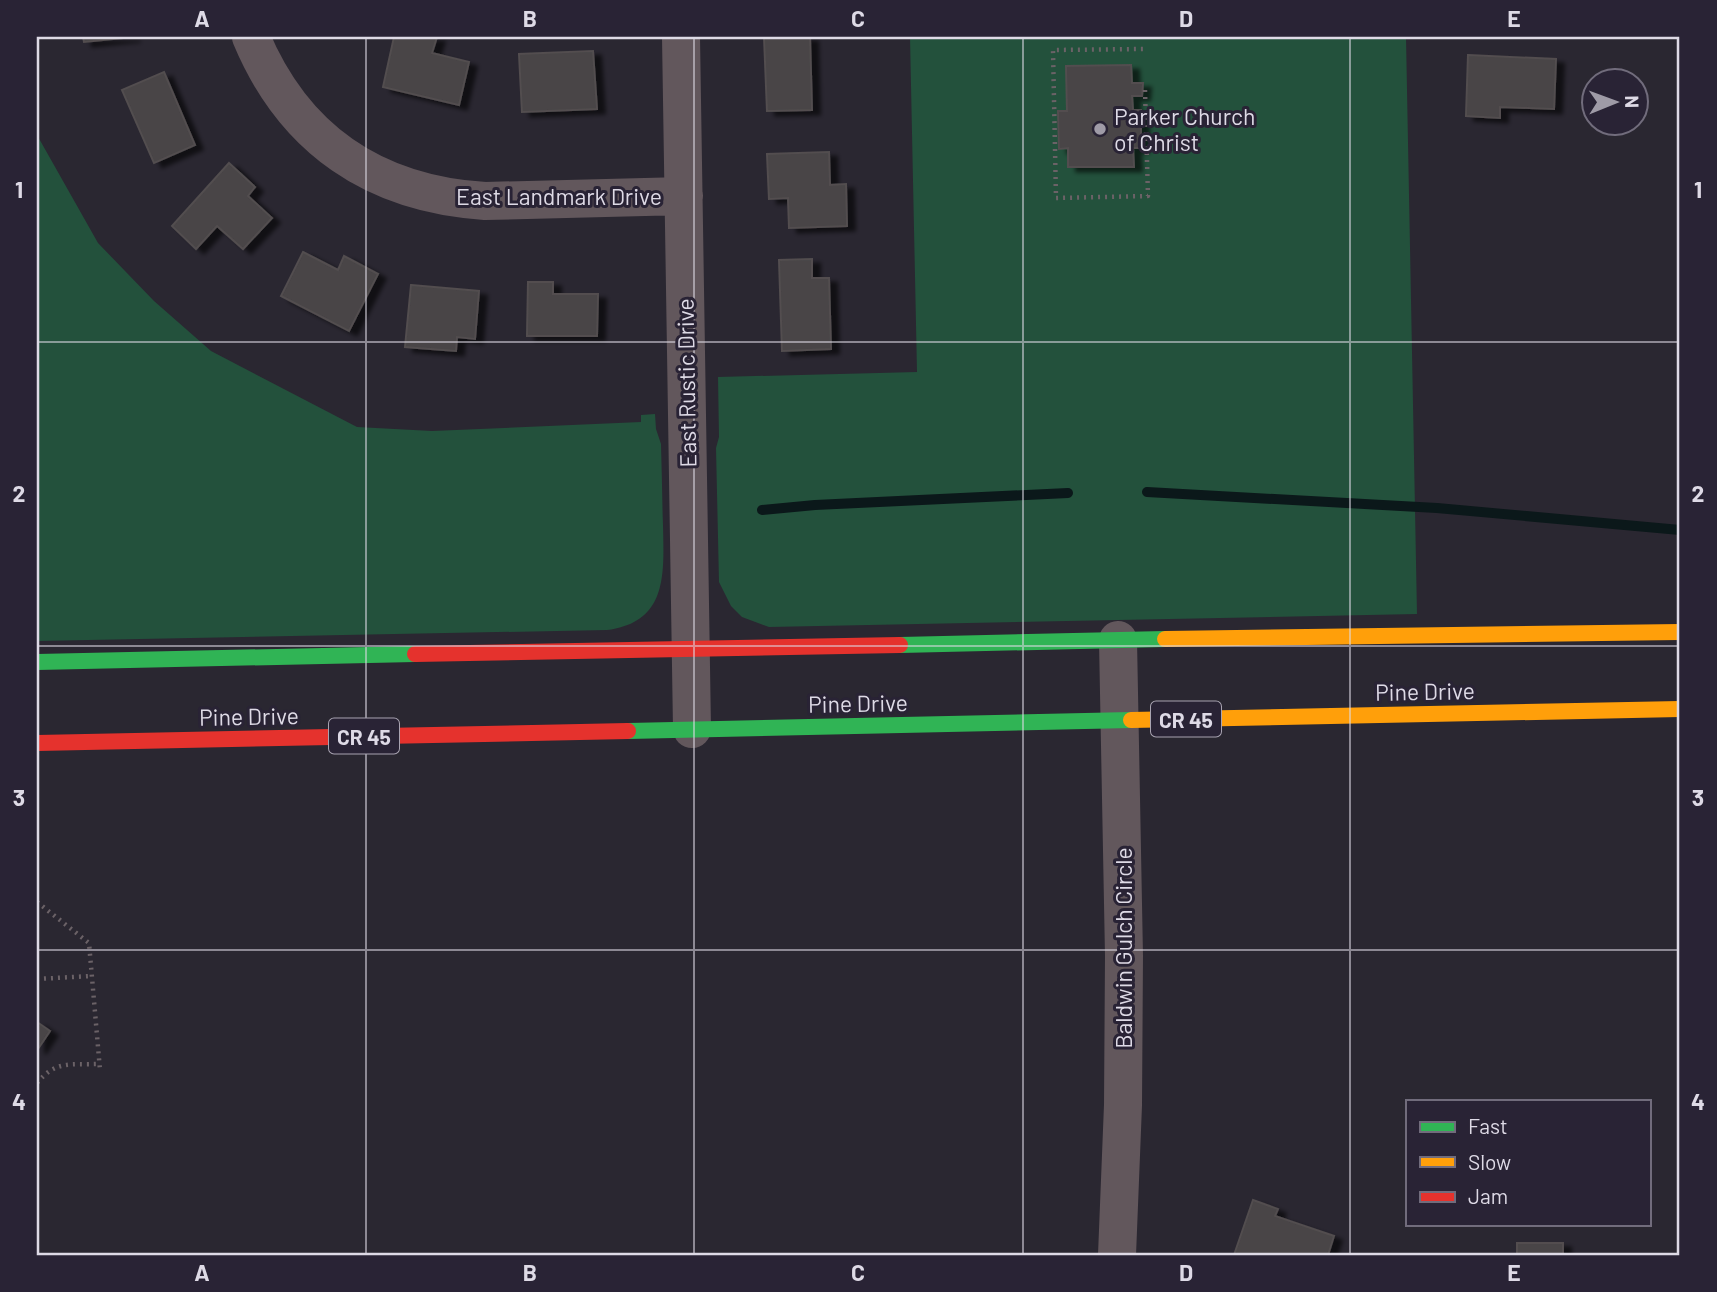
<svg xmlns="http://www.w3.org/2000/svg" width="1717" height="1292" viewBox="0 0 1717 1292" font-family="Barlow,sans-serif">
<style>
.green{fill:#23513c}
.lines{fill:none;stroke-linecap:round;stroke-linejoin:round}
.stream{stroke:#0b181a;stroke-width:10}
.building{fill:#484446;stroke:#524e4f;stroke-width:2;filter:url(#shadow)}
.path{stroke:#6b6267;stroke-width:4.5;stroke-dasharray:2 5;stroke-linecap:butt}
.street{stroke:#62575c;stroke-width:38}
.fast{stroke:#30b455;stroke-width:16}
.slow{stroke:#ff9f0a;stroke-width:16}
.jam{stroke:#e5322d;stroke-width:16}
.grid{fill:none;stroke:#dedae6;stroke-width:2;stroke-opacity:0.55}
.poi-dot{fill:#9f9ba7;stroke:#292335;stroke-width:2.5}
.labels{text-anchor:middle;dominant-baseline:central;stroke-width:6;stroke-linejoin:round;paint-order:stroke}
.shield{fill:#292335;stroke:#a8a3b1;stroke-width:2}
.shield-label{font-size:21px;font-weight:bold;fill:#dedae6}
.poi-label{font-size:23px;fill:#dedae6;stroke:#292335;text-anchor:start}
.street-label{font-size:23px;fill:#dedae6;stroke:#292335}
.neatline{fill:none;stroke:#dedae6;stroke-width:2.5}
.grid-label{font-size:23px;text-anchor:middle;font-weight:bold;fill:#dedae6}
</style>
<defs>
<filter id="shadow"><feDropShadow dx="8" dy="4.5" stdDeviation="2" flood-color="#0009"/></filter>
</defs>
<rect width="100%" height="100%" fill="#2a2731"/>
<path class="green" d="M910,37H1406L1417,614L769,627L742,617L731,606L719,582L716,448L719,437L718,377L917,372Z
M37,135L98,243L154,301L211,351L357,427L432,431L641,422V415L655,414L656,429L661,444C662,471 662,498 663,525C664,574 668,622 607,630L37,641Z"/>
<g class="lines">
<path class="stream" d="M1147,492L1437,508L1680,530
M762,510L815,505L1068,493"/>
</g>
<path class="building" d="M83,37H133L84,42Z
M394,37H437L432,53L469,62L459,105L383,87Z
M764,37H810L812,110L767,111Z
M593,51L597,109L522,112L519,54Z
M1468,55L1556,59L1554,109L1500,107V118L1466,116Z
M1131,65L1132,83H1143L1142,96H1132L1133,110H1141V148H1133L1134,167H1068V148L1059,149L1058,111H1067L1066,66Z
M164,72L195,145L154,163L122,90Z
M829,152L830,185L846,184L847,226L789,228L788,198L769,199L767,154Z
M229,163L255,187L248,196L272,218L243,249L217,226L196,249L172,226Z
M303,252L338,270L344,256L378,274L349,331L281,296Z
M812,259V278H829L831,349L782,351L779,260Z
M528,282H553V294H598L597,336H527Z
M411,285L479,291L475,339L457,337L456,351L405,347Z
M37,1022L50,1031L38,1049L37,1048Z
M1253,1200L1278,1209L1275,1216L1334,1236L1328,1255H1234Z
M1517,1243H1563V1255H1517Z"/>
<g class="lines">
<path class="path" d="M1145,90L1148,196L1056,198L1053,50L1145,49
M37,902L89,943L100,1070
M37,979L92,976
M37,1083C56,1060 70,1065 99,1064"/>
<path class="street" d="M251,37C294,140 375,194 485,201L684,196
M681,37L692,729
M1117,1255L1123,1105L1124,956L1118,640"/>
<path class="fast" d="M900,645L1165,639
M37,662L415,654
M628,731L1131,720"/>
<path class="slow" d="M1165,639L1680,632
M1131,720L1680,709"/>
<path class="jam" d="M415,654L900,645
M37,743L628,731"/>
</g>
<path class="grid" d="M366,37V1255M694,37V1255M1023,37V1255M1350,37V1255M37,342H1680M37,646H1680M37,950H1680"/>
<circle class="poi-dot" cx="1100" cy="129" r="7"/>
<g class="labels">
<g class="shield">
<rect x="1151" y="701.5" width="70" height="35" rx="5"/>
<rect x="329" y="718.5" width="70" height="35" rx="5"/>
</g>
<g class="shield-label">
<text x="1186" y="719">CR 45</text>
<text x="364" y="736">CR 45</text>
</g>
<g class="poi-label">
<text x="1114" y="116">Parker Church<tspan x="1114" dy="26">of Christ</tspan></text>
</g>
<g class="street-label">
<text x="559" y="196">East Landmark Drive</text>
<text transform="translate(686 383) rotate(-91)">East Rustic Drive</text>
<text transform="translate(1425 691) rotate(-1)">Pine Drive</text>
<text transform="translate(858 703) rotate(-1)">Pine Drive</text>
<text transform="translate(249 716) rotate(-1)">Pine Drive</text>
<text transform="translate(1123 948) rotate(-90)">Baldwin Gulch Circle</text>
</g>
</g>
<rect width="1717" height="1292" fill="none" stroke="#292335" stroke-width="77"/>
<rect x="1406" y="1100" width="245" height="126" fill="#292335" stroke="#716c7c" stroke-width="2"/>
<rect x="1420" y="1122" width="35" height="10" fill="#30b455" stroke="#716c7c" stroke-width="2"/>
<text x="1468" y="1134" font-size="21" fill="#dedae6">Fast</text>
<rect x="1420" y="1157" width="35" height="10" fill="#ff9f0a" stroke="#716c7c" stroke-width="2"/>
<text x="1468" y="1170" font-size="21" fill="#dedae6">Slow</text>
<rect x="1420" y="1192" width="35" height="10" fill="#e5322d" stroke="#716c7c" stroke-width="2"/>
<text x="1468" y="1204" font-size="21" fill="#dedae6">Jam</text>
<g transform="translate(1615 102) rotate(89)"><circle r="33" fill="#292335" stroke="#716c7c" stroke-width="2"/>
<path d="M0-5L12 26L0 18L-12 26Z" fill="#9f9ba7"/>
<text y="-10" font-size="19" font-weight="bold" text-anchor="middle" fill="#dedae6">N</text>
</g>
<rect x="38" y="38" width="1640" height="1216" class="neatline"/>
<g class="grid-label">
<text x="202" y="27">A</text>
<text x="530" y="27">B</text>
<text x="858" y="27">C</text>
<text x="1186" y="27">D</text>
<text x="1514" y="27">E</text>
<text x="19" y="198">1</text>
<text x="1698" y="198">1</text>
<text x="19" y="502">2</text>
<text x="1698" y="502">2</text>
<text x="19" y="806">3</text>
<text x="1698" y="806">3</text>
<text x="19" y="1110">4</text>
<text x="1698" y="1110">4</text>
<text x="202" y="1281">A</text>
<text x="530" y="1281">B</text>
<text x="858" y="1281">C</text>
<text x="1186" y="1281">D</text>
<text x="1514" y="1281">E</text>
</g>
</svg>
